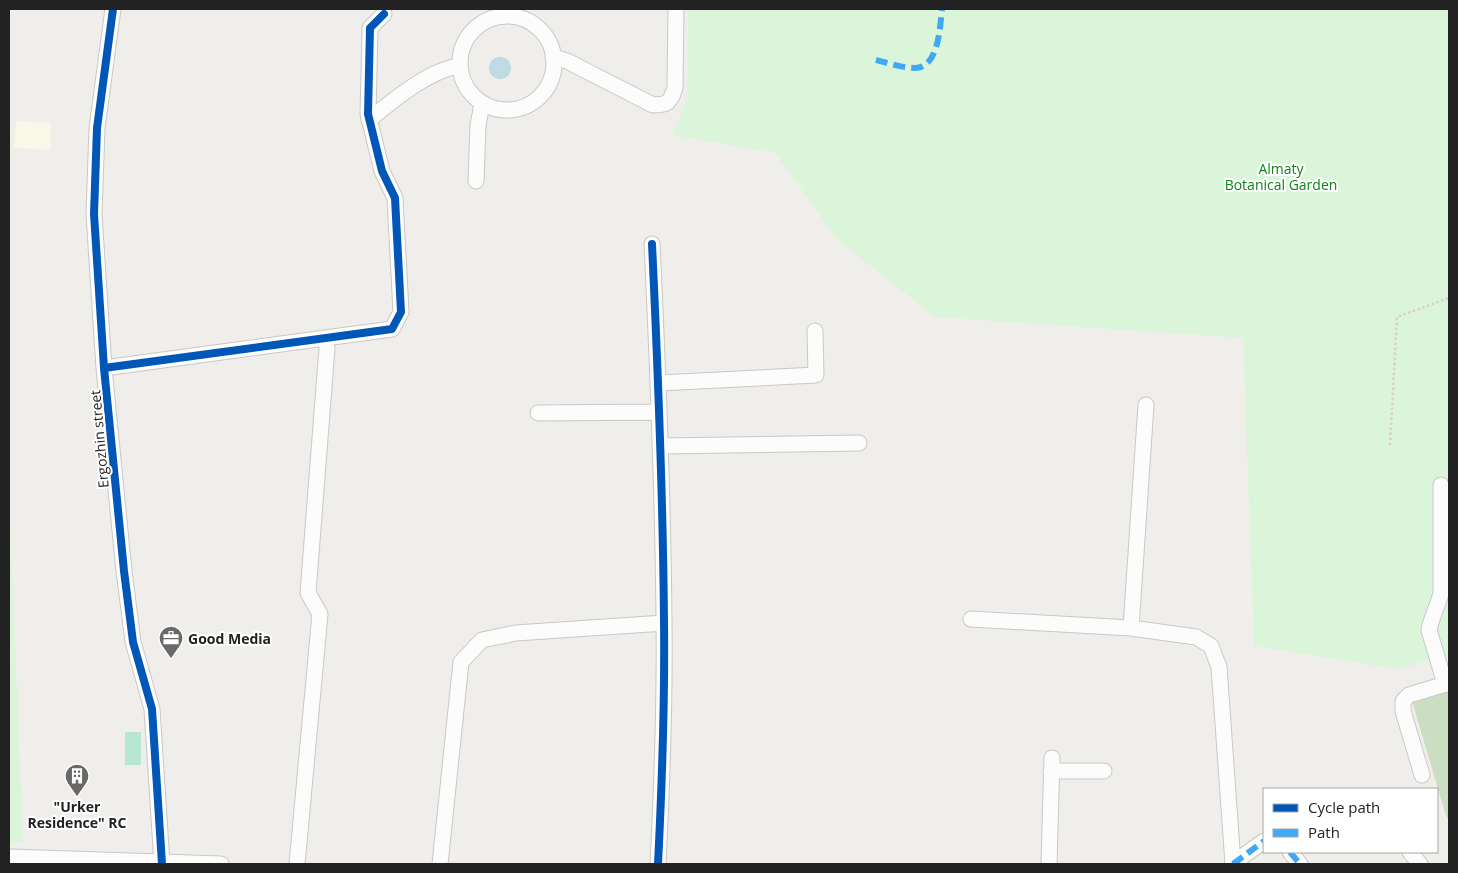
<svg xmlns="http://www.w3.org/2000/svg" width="1458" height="873" viewBox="0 0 1458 873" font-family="'Open Sans',sans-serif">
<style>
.education{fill:#f8f7e8}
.forest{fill:#cbdec1}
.park{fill:#daf5da}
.pitch{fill:#b7e6d2}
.water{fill:#bfdbe3}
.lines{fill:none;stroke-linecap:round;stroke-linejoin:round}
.minor-casing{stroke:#c9c8c7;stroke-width:17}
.path{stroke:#dccecd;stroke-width:2.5;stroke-dasharray:2.5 2.5;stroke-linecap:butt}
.minor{stroke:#fdfcfc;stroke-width:15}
.quiet{stroke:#3fa9f5;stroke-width:6;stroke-dasharray:12 6;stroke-linecap:butt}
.cycleway-casing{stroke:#fff;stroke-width:11}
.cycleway{stroke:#0057b8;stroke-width:8}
.labels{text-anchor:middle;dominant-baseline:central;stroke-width:4;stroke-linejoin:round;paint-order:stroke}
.park-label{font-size:14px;fill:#0c8416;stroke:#fff}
.street-label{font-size:14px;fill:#222;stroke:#fff}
.poi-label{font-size:14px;font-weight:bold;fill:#222;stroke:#fff;text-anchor:start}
</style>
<rect width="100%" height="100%" fill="#f0eeeb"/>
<path class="education" d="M16,121L51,123L50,150L14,148Z"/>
<path class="forest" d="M1449,691V820L1446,816L1412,701Z"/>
<path class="park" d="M688,9H1449V655L1397,669L1254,646L1243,338L935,317L838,240L775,153L672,135L688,96Z
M9,495L23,842L9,843Z"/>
<path class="pitch" d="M125,732H141V765H125Z"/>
<path class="water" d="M489 68a11 11 0 1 1 22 0a11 11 0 1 1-22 0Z"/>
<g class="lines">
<defs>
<path id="minor" d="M113,9L97,128L94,214L104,368L124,571L133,642L152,709L162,864
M460 63a47 47 0 1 1 94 0a47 47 0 1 1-94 0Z
M553,57L567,61L653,105C669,105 670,102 675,88L676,9
M369,120C392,101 429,70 459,66
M476,181L478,125L482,104
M652,244C658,370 663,496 664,622C665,703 662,784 658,864
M104,368L392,329L401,312L395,198L382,171L368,114L370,28L384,14
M659,383L816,375L815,331
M538,413L659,412
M660,446L859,443
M1441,485V593C1438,606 1431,618 1429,630L1445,684
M971,619L1131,628L1196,637L1211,646L1219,667L1233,864
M1131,628L1146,405
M1051,771H1104
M1422,775L1403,711V701L1409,695L1449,683
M1290,852L1300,864
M1410,852L1420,864
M9,857L221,864
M297,864L320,614L308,593L327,348
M440,864L461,662L482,640L516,633L664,623
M1049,864L1052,758
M1232,864L1264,841"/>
</defs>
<use href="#minor" class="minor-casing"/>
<path class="path" d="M1390,445L1397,317L1449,298"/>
<use href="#minor" class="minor"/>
<path class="quiet" d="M876,60C888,63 903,68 915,68C939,68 940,26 942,9
M1290,852L1300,864
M1233,864L1264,841"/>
<defs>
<path id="cycleway" d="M113,9L97,128L94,214L104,368L124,571L133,642L152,709L162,864
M652,244C658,370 663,496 664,622C665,703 662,784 658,864
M104,368L392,329L401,312L395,198L382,171L368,114L370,28L384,14"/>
</defs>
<use href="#cycleway" class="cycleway-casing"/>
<use href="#cycleway" class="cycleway"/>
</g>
<defs>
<symbol id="office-pin" viewBox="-11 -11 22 30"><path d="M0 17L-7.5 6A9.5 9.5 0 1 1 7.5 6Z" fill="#6a6968" stroke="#fff"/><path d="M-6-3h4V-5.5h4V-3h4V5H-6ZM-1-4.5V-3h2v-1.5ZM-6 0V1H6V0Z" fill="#fff"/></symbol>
<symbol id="building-pin" viewBox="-11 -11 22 30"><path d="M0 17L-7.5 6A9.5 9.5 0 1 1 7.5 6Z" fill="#6a6968" stroke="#fff"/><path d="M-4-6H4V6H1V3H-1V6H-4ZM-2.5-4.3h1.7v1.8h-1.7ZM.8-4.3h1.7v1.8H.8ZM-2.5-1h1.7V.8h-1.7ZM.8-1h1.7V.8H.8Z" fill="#fff"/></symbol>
</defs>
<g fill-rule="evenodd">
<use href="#office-pin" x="157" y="624" width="28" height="38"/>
<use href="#building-pin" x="63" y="762" width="28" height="38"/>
</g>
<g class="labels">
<g class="park-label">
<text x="1281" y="168">Almaty<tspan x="1281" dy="16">Botanical Garden</tspan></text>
</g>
<g class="street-label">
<text transform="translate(99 439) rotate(-95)">Ergozhin street</text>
</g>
<g class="poi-label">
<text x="188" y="638">Good Media</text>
<text x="77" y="806" text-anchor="middle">"Urker<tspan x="77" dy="16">Residence" RC</tspan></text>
</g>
</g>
<rect width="1458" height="873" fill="none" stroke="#222222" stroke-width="20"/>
<rect x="1263" y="788" width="175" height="65" fill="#ffffff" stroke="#a7a7a7"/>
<rect x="1273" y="804" width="25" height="8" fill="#0057b8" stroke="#a7a7a7"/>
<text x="1308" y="813" font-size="15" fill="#222222">Cycle path</text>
<rect x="1273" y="829" width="25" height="8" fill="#3fa9f5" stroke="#a7a7a7"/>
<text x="1308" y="838" font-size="15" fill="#222222">Path</text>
</svg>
